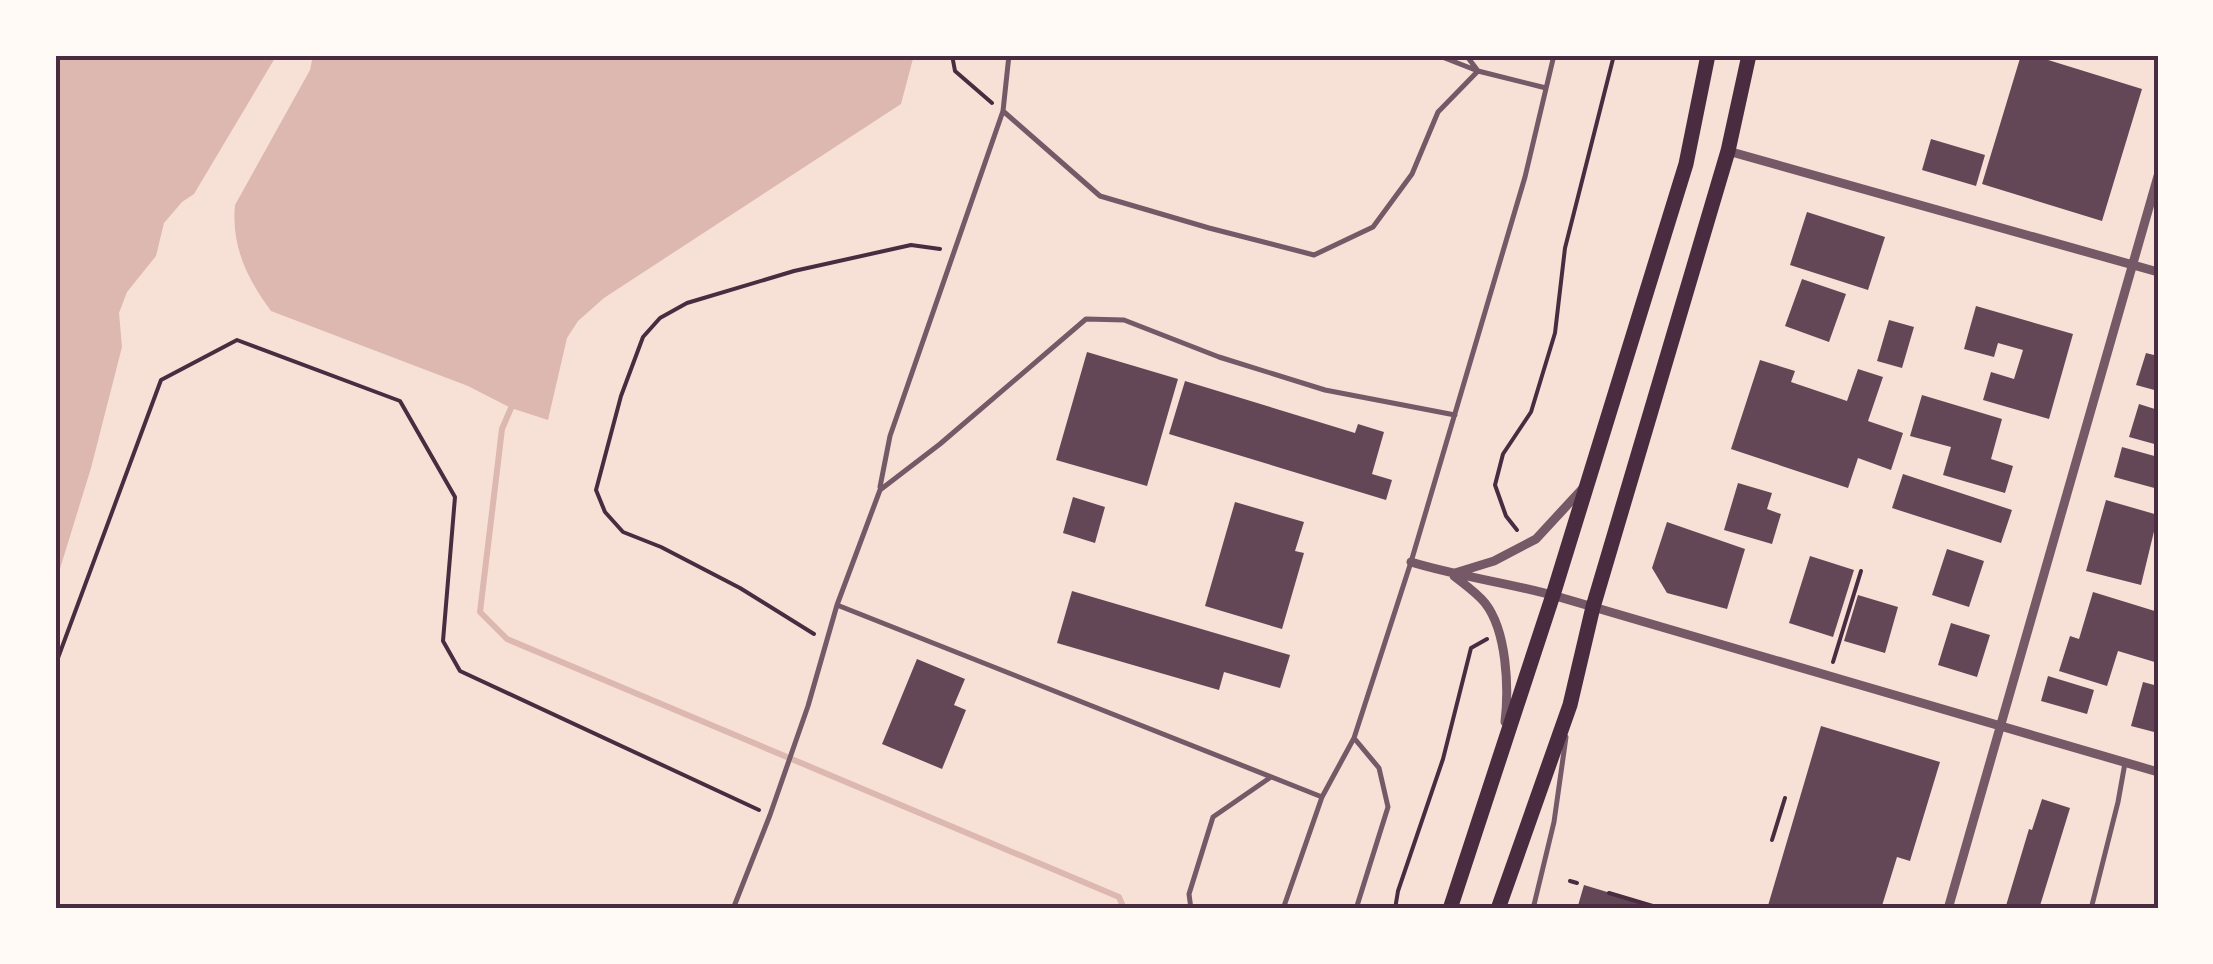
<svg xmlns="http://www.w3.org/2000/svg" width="2213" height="964" viewBox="0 0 2213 964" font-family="'Space Grotesk',sans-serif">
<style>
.water{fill:#dcb8b0}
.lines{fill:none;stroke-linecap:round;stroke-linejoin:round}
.stream{stroke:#dcb8b0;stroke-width:6}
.building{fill:#644757}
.path{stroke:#4a2c40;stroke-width:4}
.service{stroke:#755966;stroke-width:5}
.minor{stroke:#755966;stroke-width:9}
.trunk{stroke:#4a2c40;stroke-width:15}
.neatline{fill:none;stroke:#4a2c40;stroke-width:4}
</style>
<rect width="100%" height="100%" fill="#f7e1d7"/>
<path class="water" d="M55,55H275V58L194,194L182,202L164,223L156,256L127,292L119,313L122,347L91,468L55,585Z
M313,55H914L901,104L604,298L578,321L567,338L548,420L511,408L468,386L271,311C247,279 231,245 235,205L310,70Z"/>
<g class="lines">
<path class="stream" d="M511,408L502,429L480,612L507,639L1119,897L1124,909"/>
</g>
<path class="building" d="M2021,55H2032L2142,89L2102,221L1982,184Z
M1931,139L1985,155L1976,186L1922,170Z
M1807,212L1885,237L1868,290L1790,265Z
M1802,279L1846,294L1829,342L1785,326Z
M1976,306L2073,334L2049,419L1983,400L1991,372L2014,379L2023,350L1998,343L1994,357L1964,349Z
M1889,320L1914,327L1902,368L1877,361Z
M1087,352L1178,379L1147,486L1056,460Z
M2146,353L2158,356V391L2136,385Z
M1760,360L1795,371L1791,382L1847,401L1858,369L1883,377L1868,421L1903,433L1891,470L1858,458L1848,488L1731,449Z
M1185,381L1355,433L1358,424L1384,432L1372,474L1392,480L1386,500L1169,434Z
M1922,395L2002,419L1991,459L2013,466L2005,493L1943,475L1951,447L1910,436Z
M2139,404L2158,410V445L2129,437Z
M2122,447L2158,457V489L2114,477Z
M1903,474L2012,510L2001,543L1892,508Z
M1738,483L1772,493L1767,509L1781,514L1772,544L1724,530Z
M1073,497L1105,507L1095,543L1063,533Z
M2106,500L2158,515L2141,585L2086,571Z
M1235,502L1304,522L1295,551L1304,553L1282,629L1205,606Z
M1667,522L1745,549L1727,609L1667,593L1652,568Z
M1947,549L1984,561L1969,607L1932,595Z
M1810,556L1854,570L1833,637L1789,623Z
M1072,591L1290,655L1280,688L1224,672L1219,690L1057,643Z
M2093,592L2158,612V663L2118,651L2107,686L2059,671L2070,636L2079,639Z
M1858,595L1898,607L1885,653L1844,641Z
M1951,623L1990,635L1977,677L1938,665Z
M917,659L965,679L954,705L966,710L942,769L882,744Z
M2048,676L2094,690L2087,714L2041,701Z
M2143,682L2158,686V733L2131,726Z
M1821,726L1940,762L1910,861L1897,857L1881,909H1767Z
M2042,799L2070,808L2039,909H2005L2029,829L2032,830Z
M1584,885L1660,908V909H1577Z"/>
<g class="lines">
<path class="path" d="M952,55L955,71L992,103
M1517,530L1506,516L1495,485L1503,454L1531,412L1555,333L1565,248L1614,55
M814,634L740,588L661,547L623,532L605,512L596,490L621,396L643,337L660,318L687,303L794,271L911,245L940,249
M1833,662L1861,571
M55,666L161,380L237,340L400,401L455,497L443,641L460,671L759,810
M1772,840L1785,798
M1570,881L1577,883
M1609,893L1656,907
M1395,909L1398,891L1443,759L1471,648L1487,639"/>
<path class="service" d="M1466,55L1478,71L1546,88
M1003,111L1100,196L1209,228L1314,255L1373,227L1412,174L1438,112L1478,71L1437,55
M880,487L890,436L1003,111L1009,55
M837,605L1322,797
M1354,738L1379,768L1388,807L1356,909
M733,909L770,815L808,706L837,605L880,490L940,444L1086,319L1124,320L1219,357L1325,390L1455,415
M1191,909L1189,894L1213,817L1271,777
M1283,909L1322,797L1354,738L1411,562L1525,177L1554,55
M1533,909L1554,822L1566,737
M2091,909L2118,802L2125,763"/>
<path class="minor" d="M1728,151L2158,272
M1411,562C1460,577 1511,583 1559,597C1759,655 1958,714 2158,772
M1455,573L1494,561L1536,539L1584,487
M1454,576C1464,584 1477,593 1485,603C1507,631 1509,688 1505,722
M1948,909L2158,176"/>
<path class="trunk" d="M1450,909L1553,595L1686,164L1708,55
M1498,909L1570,705L1593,607L1728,151L1749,55"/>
</g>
<rect width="2213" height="964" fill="none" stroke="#fffaf5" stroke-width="115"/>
<rect x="58" y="58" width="2098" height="848" class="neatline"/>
</svg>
